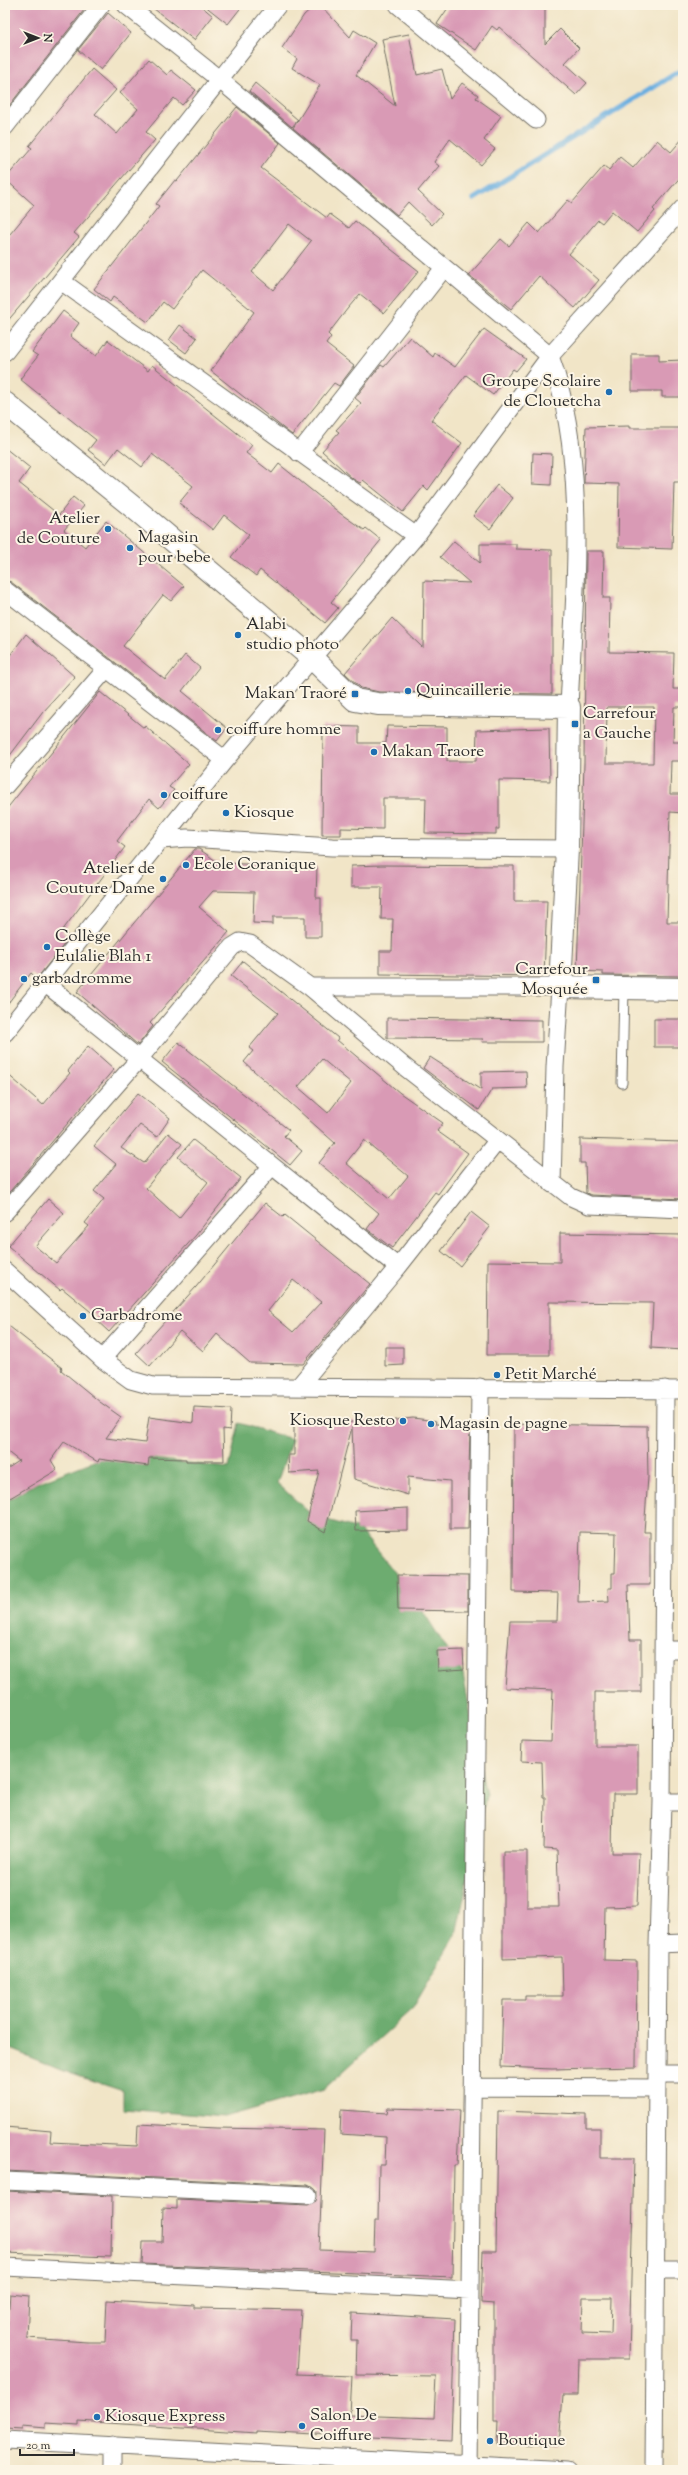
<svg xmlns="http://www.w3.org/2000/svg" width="688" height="2475" viewBox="0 0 688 2475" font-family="'Sorts Mill Goudy',serif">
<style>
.forest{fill:#6dac6f;stroke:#4c6c4d}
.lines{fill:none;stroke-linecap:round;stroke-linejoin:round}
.stream{stroke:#6aafe0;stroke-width:5.5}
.building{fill:#d99ab5;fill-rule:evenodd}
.lane-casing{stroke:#706c62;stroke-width:11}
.street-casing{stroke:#706c62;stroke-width:19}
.secondary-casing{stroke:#706c62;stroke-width:24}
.lane{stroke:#fff;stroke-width:9}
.street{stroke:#fff;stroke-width:17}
.secondary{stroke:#fff;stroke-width:22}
.poi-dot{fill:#1f6fb2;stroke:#fcf5e5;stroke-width:1.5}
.labels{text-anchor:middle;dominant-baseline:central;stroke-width:4;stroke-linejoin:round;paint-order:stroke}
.poi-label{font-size:17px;fill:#2b2b2b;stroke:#fcf5e5;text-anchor:start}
</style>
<rect width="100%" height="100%" fill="#fcf5e5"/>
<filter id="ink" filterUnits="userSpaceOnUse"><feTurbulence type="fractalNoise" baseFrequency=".025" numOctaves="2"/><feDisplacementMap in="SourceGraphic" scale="8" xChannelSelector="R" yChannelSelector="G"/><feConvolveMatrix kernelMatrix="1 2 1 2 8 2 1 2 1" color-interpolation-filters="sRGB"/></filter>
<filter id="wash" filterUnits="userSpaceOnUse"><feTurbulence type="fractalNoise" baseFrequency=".012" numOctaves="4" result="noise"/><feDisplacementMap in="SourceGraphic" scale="16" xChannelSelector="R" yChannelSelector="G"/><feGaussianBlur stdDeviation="0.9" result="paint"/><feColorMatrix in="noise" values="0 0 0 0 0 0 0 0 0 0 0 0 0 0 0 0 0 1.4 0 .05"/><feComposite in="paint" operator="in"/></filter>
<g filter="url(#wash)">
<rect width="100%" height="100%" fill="#f1e5c7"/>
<path class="forest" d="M239,1423L292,1439L277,1483L313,1516L359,1529L414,1597L463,1674L486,1796L456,1934L413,2008L324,2089L225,2117L123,2109V2091L69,2073L5,2047V1502L37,1483L112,1454L229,1468Z"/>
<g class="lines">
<path class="stream" d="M474,199L683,69"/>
</g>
<g id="blocks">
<path class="building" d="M5,5H88L5,111Z
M149,5H200L213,16L194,40Z
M204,5H243L228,24Z
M315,5H320L350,37L354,30L375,43L356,75L395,106L382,39L409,34L417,75L442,69L450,99L462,83L478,95L476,98L501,116L484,140L495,149L481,165L450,139L434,162L439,166L418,191L442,214L432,225L408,202L397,215L293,128L320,85L292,68L297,59L282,48L304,15Z
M450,5H545V44L560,29L579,48L565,63L587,83L576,95L499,27L497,30L492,26L476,50L437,24Z
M108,13L131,33L101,70L78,50Z
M149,59L167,75L171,70L196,90L182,105L174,98L146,132L155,140L74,233L79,237L5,324V240L34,205L5,179L32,148L29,146L92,69L116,90L95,114L117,134L138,109L120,93Z
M255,83L298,120L292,127L249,91Z
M237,107L280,143L261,168L327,218L330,214L349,228L355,221L419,271L384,313L360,294L348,308L328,334L331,337L326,344L354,366L339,386L334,383L292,435L211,371L254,312L202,270L172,309L163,302L148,322L113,297L110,302L94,289L159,206L156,204L175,180L177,181ZM289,224L311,241L273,290L252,272Z
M683,138V174L653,209L655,211L637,232L612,211L602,223L598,220L569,254L599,280L575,308L539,276L511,309L469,275L501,239L509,246L529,223L539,233L568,200L572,203L604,166L609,170L620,157L633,168L657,140L671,152Z
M63,311L79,323L70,336L96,356L108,340L148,371L152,365L252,445L246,453L272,473L279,464L341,514L364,530L366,528L381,540L331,602L338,608L325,623L260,570L256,576L231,557L249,535L224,515L213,530L179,503L193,486L152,454L142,467L118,448L106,464L88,450L96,440L20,379L38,356L32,352Z
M180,325L197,338L186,353L169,340Z
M484,329L526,359L516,371L513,369L493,395L466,375L431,420L462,443L428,490L424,486L403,512L363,480L360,483L353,479L322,451L339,432L336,430L361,403L355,398L381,365L384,367L410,337L433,357L435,353L455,367Z
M632,354H659V361L683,360V397H662V391H632Z
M629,426V428H683V482H674L672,549L618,547L619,484L584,483L586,427Z
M5,448L30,468L19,483L59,515L73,497L84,506L64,530L85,547L106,521L184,586L171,601L163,595L123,646L165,680L185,655L200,668L182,691L227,728L217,741L11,582L5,580Z
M533,453L552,454L551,485L532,484Z
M497,485L513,498L490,529L473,516Z
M454,541L480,563V544H516V549L552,550V694L379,692L361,688L345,673L392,618L423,648L424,581L470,583L440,557Z
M586,551H604L603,598H610L609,652L674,653L673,689H683V707H674L673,742H683V761H671L670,794H683V813L670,812L667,922H680L683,976L603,975V972L577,971L584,764ZM607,707H654L653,763H606Z
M26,634L75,677L43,712L5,762V662Z
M100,692L144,728L145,726L189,764L169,787L174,790L159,808L149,799L117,841L125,847L62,931L70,937L37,978L31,973L5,1007V811Z
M323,726L359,727V743H386L387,726L447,727V761H476L477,730L549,728L550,781L499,780V829H496V834L425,833L426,798H383V829L341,828V835H322Z
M195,849H199L219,863L317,867L316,898H321V937H305V917H273V924L253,923L254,892L213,891L199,907L229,932L150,1023L153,1026L138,1045L77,992Z
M382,865L514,866V901H547L544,976L380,974V951H392L393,919H381L382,887H351V866Z
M243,961L338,1038L337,1040L400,1093L443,1123L437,1131L468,1153L438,1194L435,1192L392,1248L367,1229L379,1213L319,1163L335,1143L244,1062L253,1051L249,1048L278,1013L231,976ZM322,1059L351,1083L328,1113L298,1087ZM364,1140L408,1176L389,1199L346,1163Z
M387,1018L542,1020V1042H482L483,1039L387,1038Z
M654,1019H683V1047H654Z
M178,1042L289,1130L284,1136L302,1151L290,1165L162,1062Z
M88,1046L114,1069L5,1197V1072L43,1105L70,1073L68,1071Z
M430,1057L481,1090V1072L526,1071L527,1088L492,1089L479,1110L423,1068Z
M138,1093L170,1118L157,1137L140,1125L121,1148L144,1163L168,1133L182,1144L146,1188L179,1218L208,1182L178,1157L193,1140L241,1178L196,1235L109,1332L94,1318L96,1316L62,1288L60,1290L8,1246L48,1199L64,1213L35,1246L56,1263L89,1226L85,1223L104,1199L94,1191L116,1164L94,1146Z
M580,1139L683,1142V1199L591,1195L586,1193L585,1163H580Z
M265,1203L283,1217L285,1215L370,1284L303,1364L250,1363L217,1334L203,1351L180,1331L150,1366L136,1353L196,1287ZM293,1280L321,1302L293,1332L268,1311Z
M471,1212L490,1227L460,1266L441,1251Z
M560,1233L683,1235V1350L651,1348L653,1303L549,1302V1355H487L488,1261L560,1262Z
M5,1323L62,1368L61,1370L100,1402L121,1417L106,1438L145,1443L149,1417L193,1423L194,1407L231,1409L230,1430L223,1429L224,1461H186V1459L149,1458L148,1466L99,1459L98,1462L64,1442L51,1460L57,1470L5,1501V1470L19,1461L5,1450Z
M385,1347H403V1365L385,1366Z
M357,1418L372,1423L413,1418L436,1421L435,1424H470L468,1529H450V1481L408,1477V1495L354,1479L352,1427L325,1532L307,1521L319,1471L289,1473L288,1455H294V1423L356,1422Z
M514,1424L647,1426L648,1477L644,1532H650V1585H628L630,1640H641V1692H595V1746H638V1794H613L612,1853H639L637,1906L605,1907L604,1960L637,1961L636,2067L552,2069L501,2067L503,2000H525V1996H563L562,1957L503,1959V1851H527V1907H559L557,1850L544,1849L545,1798H543L542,1762L521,1761L522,1741L551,1742L553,1690L505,1688L510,1621H557L558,1593L513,1592ZM580,1532L616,1533L615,1573H612V1588H608L609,1601L578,1602Z
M408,1508V1530L356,1531L355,1511Z
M397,1575L468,1576V1611L398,1610Z
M463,1650L464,1669L438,1671L437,1651Z
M388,2108L460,2110L457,2165H454L452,2277L142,2264L143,2242H162L163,2208L177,2209V2199L308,2205L316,2201L317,2191L308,2185L5,2171V2127L51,2131L50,2142L137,2146L138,2124L217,2128L324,2130L319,2250L374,2252L375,2221H378L379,2165H385L386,2137L340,2134L341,2110L387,2113Z
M498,2111L586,2114V2128H600V2158H634L629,2359H579L578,2395H563L559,2445L497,2444L498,2421H494V2304L481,2303L483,2251H496ZM583,2298H612L611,2334L582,2333Z
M5,2191L112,2196L111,2257L5,2253Z
M10,2294L29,2296L27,2338L87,2342H105L107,2300L194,2305V2308L301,2310L297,2374L352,2376L350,2415L434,2418L436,2376L356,2375L357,2340H351L352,2313L455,2319L451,2441L256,2431V2433L79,2421V2425L46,2423V2428L23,2426V2429L5,2428V2356Z"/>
</g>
</g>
<g filter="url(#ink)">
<use href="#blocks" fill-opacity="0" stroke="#706c62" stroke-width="1"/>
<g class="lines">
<defs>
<path id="lane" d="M622,1083L624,988"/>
<path id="street" d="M126,5L220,80L550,356C589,462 574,595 569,707
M398,5L536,120
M5,127L101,5
M61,281L416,536
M5,352L278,5
M299,453L444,268
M5,590L225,760
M5,786L107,668
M161,840L187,838L332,847L567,849
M46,984L398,1267
M310,987H560L555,1067L552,1184
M5,1033L225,760L416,536L550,356L683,208
M5,1212L139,1059L232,947L240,942L250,944L310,987L406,1068L571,1197L589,1205L683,1209
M5,1271L102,1359L131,1380L153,1386L683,1390
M102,1359L272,1166
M299,1386L398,1267L498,1140
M663,1650H683
M662,1802H683
M658,1944L683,1943
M657,2074H683
M472,2087L657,2088
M5,2181L308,2195
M5,2267L470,2290
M657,2270H683
M5,2440L567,2470
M112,2470V2445
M468,2470L480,1387
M654,2470L658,1944L662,1802L665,1389"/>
<path id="secondary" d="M5,403L139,512L312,658L355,700L378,704L569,707L567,849L560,987L683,989"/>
</defs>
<use href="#lane" class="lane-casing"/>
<use href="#street" class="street-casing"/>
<use href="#secondary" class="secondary-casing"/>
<use href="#lane" class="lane"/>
<use href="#street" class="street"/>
<use href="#secondary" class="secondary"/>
</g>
</g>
<g class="poi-dot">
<circle cx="609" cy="392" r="4"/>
<circle cx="108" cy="529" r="4"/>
<circle cx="130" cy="548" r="4"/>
<circle cx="238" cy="635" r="4"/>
<circle cx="408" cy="691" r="4"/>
<rect x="351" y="690" width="8" height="8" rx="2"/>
<rect x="571" y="720" width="8" height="8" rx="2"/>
<circle cx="218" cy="730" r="4"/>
<circle cx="374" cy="752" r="4"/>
<circle cx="164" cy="795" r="4"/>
<circle cx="226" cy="813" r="4"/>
<circle cx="186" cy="865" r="4"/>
<circle cx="163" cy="879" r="4"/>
<circle cx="47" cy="947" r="4"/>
<circle cx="24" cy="979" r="4"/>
<rect x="592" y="976" width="8" height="8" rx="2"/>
<circle cx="83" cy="1316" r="4"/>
<circle cx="497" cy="1375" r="4"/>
<circle cx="403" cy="1421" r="4"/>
<circle cx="431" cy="1424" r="4"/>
<circle cx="97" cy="2417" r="4"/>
<circle cx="302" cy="2426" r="4"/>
<circle cx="490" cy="2441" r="4"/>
</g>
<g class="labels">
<g class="poi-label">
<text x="601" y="382" text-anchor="end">Groupe Scolaire<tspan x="601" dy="20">de Clouetcha</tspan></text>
<text x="100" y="519" text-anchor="end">Atelier<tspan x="100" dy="20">de Couture</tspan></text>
<text x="138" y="538">Magasin<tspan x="138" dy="20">pour bebe</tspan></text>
<text x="246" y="625">Alabi<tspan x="246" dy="20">studio photo</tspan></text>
<text x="416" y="691">Quincaillerie</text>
<text x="347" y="694" text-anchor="end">Makan Traoré</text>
<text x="583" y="714">Carrefour<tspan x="583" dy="20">a Gauche</tspan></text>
<text x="226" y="730">coiffure homme</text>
<text x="382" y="752">Makan Traore</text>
<text x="172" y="795">coiffure</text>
<text x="234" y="813">Kiosque</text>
<text x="194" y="865">Ecole Coranique</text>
<text x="155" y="869" text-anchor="end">Atelier de<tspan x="155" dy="20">Couture Dame</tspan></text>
<text x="55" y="937">Collège<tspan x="55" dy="20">Eulalie Blah 1</tspan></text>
<text x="588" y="970" text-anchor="end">Carrefour<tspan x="588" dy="20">Mosquée</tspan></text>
<text x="32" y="979">garbadromme</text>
<text x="91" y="1316">Garbadrome</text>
<text x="505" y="1375">Petit Marché</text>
<text x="395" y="1421" text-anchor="end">Kiosque Resto</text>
<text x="439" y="1424">Magasin de pagne</text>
<text x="310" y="2416">Salon De<tspan x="310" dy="20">Coiffure</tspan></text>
<text x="105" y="2417">Kiosque Express</text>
<text x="498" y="2441">Boutique</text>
</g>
</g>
<rect width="688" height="2475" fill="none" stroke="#fcf5e5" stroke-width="20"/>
<g transform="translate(38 38) rotate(90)" stroke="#fcf5e5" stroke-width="3" paint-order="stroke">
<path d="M0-3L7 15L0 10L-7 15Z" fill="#2b2b2b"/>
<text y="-6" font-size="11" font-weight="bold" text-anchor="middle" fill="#2b2b2b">N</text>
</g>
<path d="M20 2449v6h54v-6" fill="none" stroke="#2b2b2b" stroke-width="2"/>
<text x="26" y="2449" font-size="12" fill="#2b2b2b" stroke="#fcf5e5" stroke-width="3" paint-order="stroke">20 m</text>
</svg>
